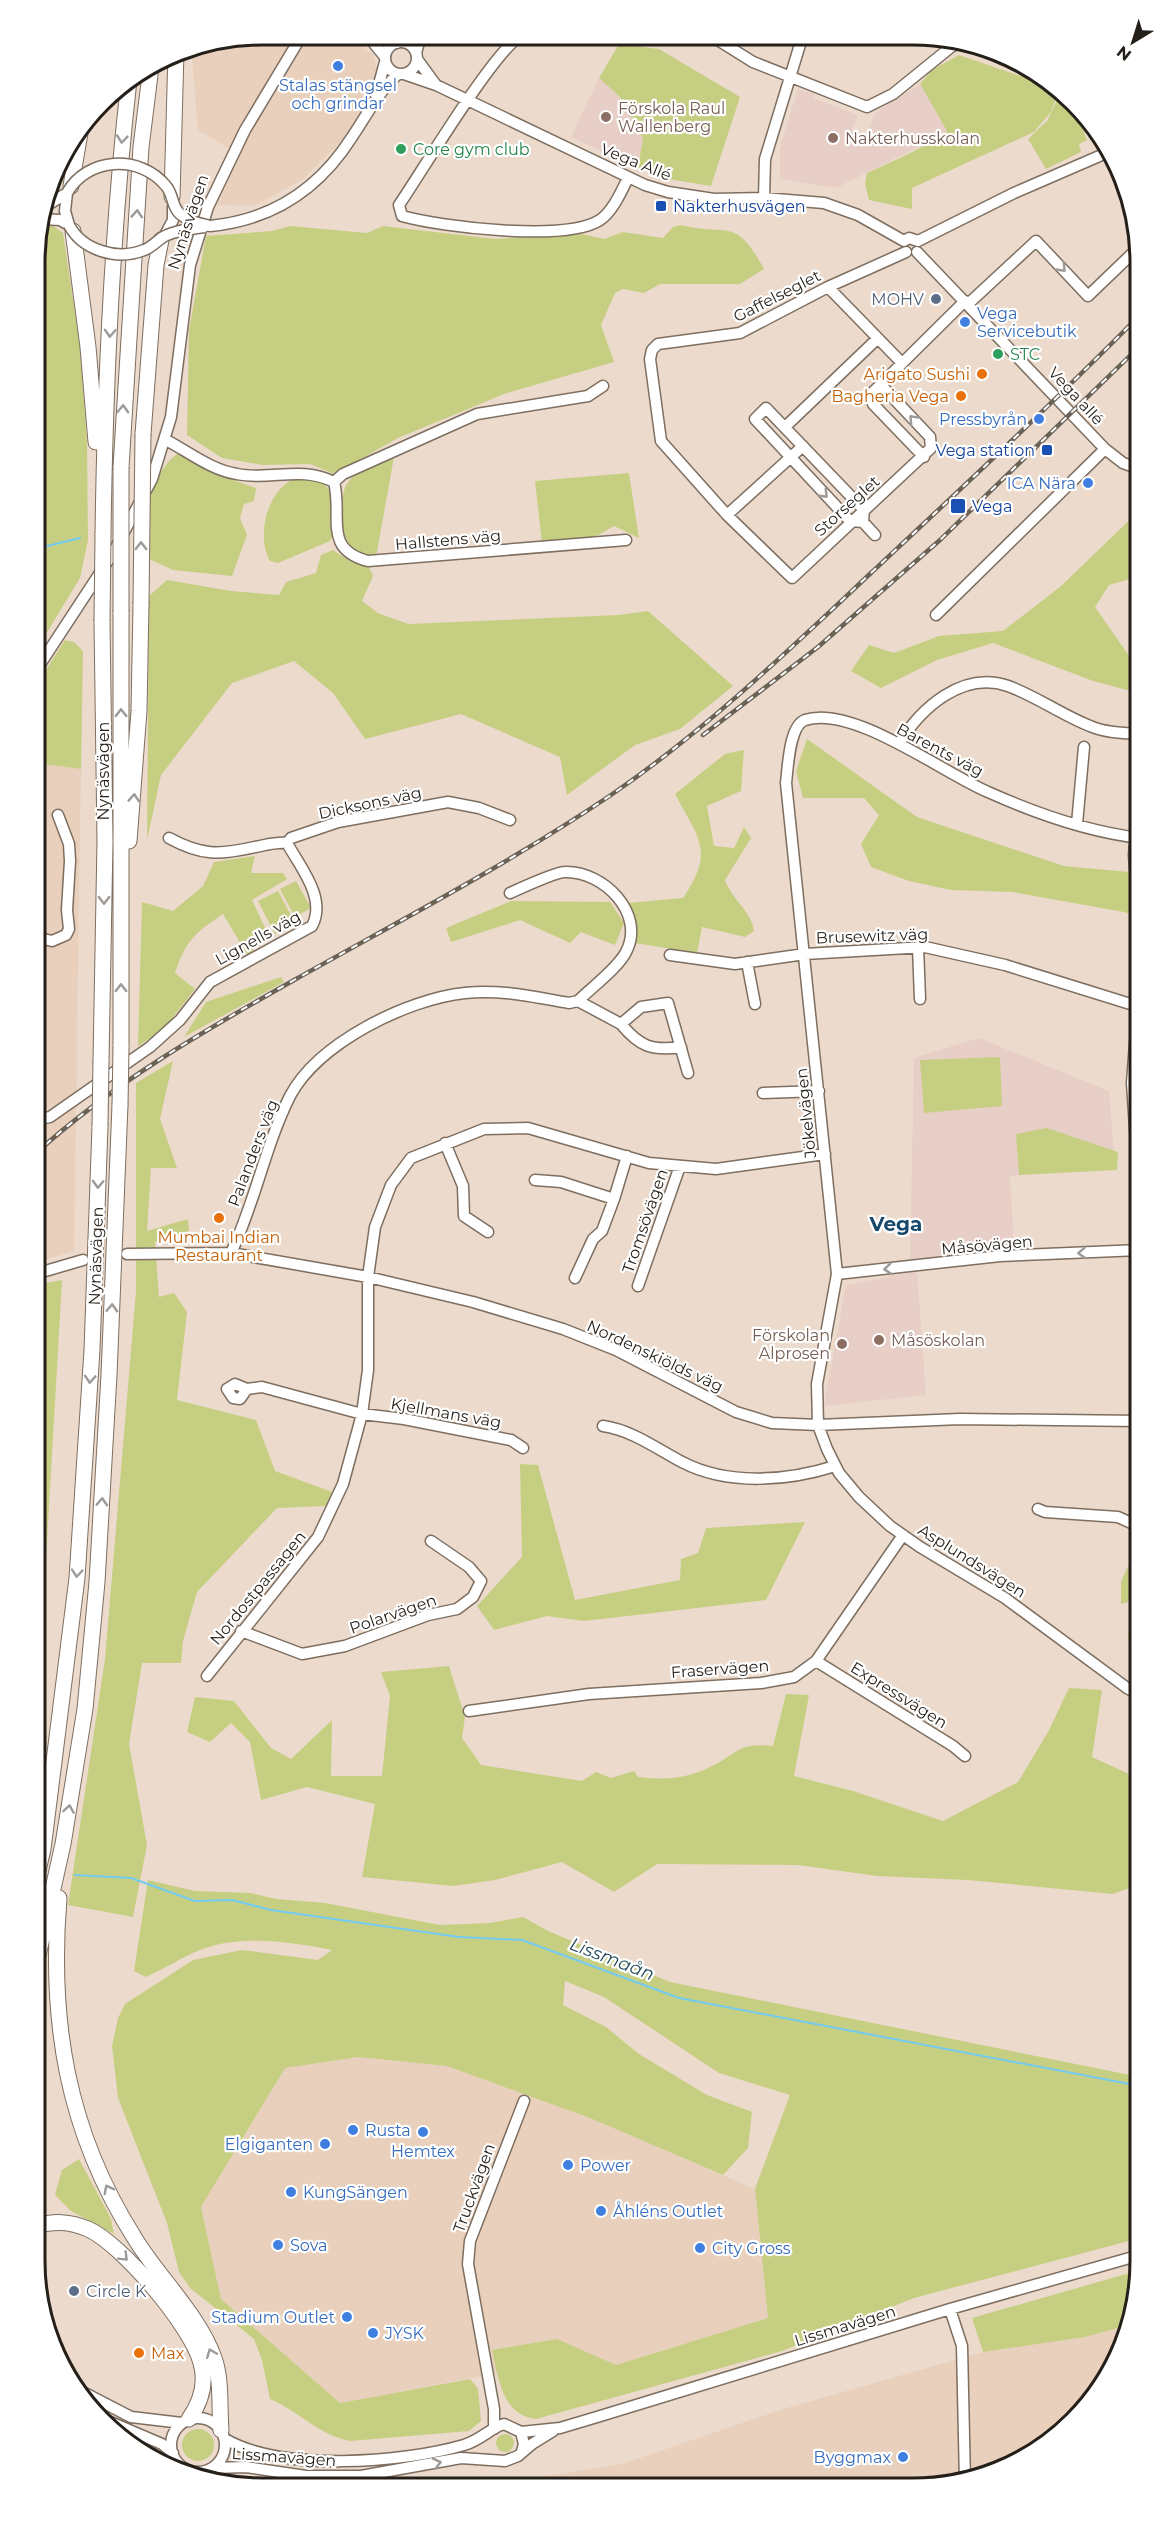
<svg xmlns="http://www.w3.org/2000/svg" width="1175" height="2523" viewBox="0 0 1175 2523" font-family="Montserrat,sans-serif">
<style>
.built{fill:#e8d0bc}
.education{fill:#e7cec6}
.green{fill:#c6ce82}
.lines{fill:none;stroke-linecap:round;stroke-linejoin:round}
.stream{stroke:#73cbf1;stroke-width:2}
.minor-casing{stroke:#7d6e60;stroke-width:13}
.highway-casing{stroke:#7d6e60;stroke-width:17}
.minor{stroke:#fff;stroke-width:10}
.highway{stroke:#fff;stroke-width:15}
.rail-casing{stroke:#6a6157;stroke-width:4.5}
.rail{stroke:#fff;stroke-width:2;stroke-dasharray:7;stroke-linecap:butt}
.minor-bridge-casing{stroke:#7d6e60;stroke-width:13;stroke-linecap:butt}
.highway-bridge-casing{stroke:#7d6e60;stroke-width:17;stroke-linecap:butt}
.minor-bridge{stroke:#fff;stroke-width:10}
.highway-bridge{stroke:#fff;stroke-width:15}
.oneway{stroke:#9d9a98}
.shop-dot{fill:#3f7fe0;stroke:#fff;stroke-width:2}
.education-dot{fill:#8d6e63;stroke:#fff;stroke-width:2}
.leisure-dot{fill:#2e9e5b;stroke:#fff;stroke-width:2}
.transit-dot{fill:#1a4fb4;stroke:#fff;stroke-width:2}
.service-dot{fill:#5c6f8a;stroke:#fff;stroke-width:2}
.food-dot{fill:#e8710a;stroke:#fff;stroke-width:2}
.labels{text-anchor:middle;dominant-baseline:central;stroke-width:4.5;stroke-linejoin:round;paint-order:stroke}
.shop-label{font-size:16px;fill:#366cbe;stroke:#fff;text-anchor:start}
.education-label{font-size:16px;fill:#785e54;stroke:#fff;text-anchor:start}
.leisure-label{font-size:16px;fill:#27864d;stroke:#fff;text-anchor:start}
.street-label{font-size:16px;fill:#251f19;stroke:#fff}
.transit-label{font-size:16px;fill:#164399;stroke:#fff;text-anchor:start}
.service-label{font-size:16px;fill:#4e5e75;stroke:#fff;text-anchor:end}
.food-label{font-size:16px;fill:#c56008;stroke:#fff;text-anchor:end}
.water-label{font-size:18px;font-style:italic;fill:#234a5a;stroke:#fff}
.quarter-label{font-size:20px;font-weight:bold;fill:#16496c;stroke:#fff}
.rim{fill:none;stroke:#251f19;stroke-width:3}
</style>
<rect width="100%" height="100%" fill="#ecdbcc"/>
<path class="built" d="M262,35H346L373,54L378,72L365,106L338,145L303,179L254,206L217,205L240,155L198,130L191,48Z
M35,763L81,769L74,1251L35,1263Z
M358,2057L447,2066L590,2118L755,2189L768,2318L615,2365L557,2339L492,2350L498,2373L340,2403L221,2299L201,2207L285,2068Z
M1129,2325L1123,2348L1084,2411L1039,2450L972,2481L913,2488L480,2486L622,2464L780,2410L983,2352L1085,2337Z"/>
<path class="education" d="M599,78L620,97L643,139L638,168L571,137Z
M920,84L947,131L924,147L914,149L836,188L780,179V146L798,89L814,94L813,98L858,115L852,129L866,135L876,112Z
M979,1038L1109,1091L1115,1167L1010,1176L1014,1249L910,1260L914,1058Z
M917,1271L926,1395L824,1406L846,1285Z"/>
<path class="green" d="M619,44L659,49L740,97L711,186L668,179L638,168L643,139L620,97L599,78Z
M959,55L1020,76L1025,65L1059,89L1051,112L1034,132L912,188V209L869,200L865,184L867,173C895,160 923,149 947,131L920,84L932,70Z
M1062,90L1076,113L1087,140L1079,144L1081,152L1046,169L1028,139L1047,121Z
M67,149L62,183L49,196L58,162Z
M41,225L53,226L63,233L80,346L87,442L88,540L80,578L35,652V247Z
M681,225C728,237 735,215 764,269L740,284H660L644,293L623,289L615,293L601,325L614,362L504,394L398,438L334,474L310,464L263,465L222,458L187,435L189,330L206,236L272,231L290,226L367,233L383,226L495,239L582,234L604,239L623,232L663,238L673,227Z
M181,453L219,475L256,488L254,501L244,504L240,518L247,535L232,576L173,570L147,558C147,542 143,521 146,506C150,491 166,456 181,453Z
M394,457L376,557C348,554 342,538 342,512C342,502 342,489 349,481C359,469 381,463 394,457Z
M629,473L639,538L614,526L591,539L542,544L535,481Z
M298,477L318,479L330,490L333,535L330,541L278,563L270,561C255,535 268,487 298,477Z
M1140,510V576L1109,585L1095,607L1134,663L1131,691L1093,681L993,643L937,660L881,688L851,671L869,645L894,653L939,636L1003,631L1061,586Z
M333,550L351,562L368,565L373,576L362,601L378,613L408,624L619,615L648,611L733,686L680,729L635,745L567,795L560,757L461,714L365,739L333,693L294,661L232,683L161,775L147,840L149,596L167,580L231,591L279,595L286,582L316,573L321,555Z
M65,640L74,642L83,651L81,769L35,763V687Z
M807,739L917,817L1064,866L1140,873V918L1124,912L1012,892L951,890L909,881L871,867L861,844L879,815L864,798H803L796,771Z
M744,750L741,791L707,806L714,846L734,848L744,827L751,838L725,880C732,900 751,910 754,931L745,937L702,927L697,953L635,943V915L628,903L683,898C715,850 699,840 675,794L725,754Z
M255,856L251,873H283L287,879L252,900L267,932L248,956L223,914C195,933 186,940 175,973L195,989L163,1030L138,1046L142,902L173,911L203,886L214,862Z
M296,881L311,908L295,917L280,889Z
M278,891L295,923L275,934L258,901Z
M511,901L610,902L624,923L615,945L581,932L570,943L520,920L451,942L446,928Z
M281,977L284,982L184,1037L206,1002Z
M1000,1057L1002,1106L924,1113L920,1060Z
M173,1061L160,1119L177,1168H151L147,1231L188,1219L189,1231L155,1242L159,1297L174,1293L187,1312L177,1400L256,1420L275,1471L332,1492L326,1506L277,1508L197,1592L183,1641L181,1663H142L129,1744L147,1845L133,1917L68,1905L105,1659L136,1291V1083Z
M1047,1128L1118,1152L1117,1170L1019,1175L1016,1134Z
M62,1280L38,1698L35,1705V1285Z
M520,1464L538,1465L575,1600L680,1580L681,1559L698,1553L706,1528L805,1522L766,1600L584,1621L547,1616L494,1630L477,1606L522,1557Z
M1140,1539V1589L1135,1600L1121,1604V1582Z
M1140,1613V1642L1130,1655L1128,1636Z
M449,1666L465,1717L462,1738L481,1765L582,1781L596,1772L611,1778L634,1771L638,1777C662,1780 686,1779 708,1768C739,1754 736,1742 773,1746L786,1694L809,1695L794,1776L853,1791L943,1821L1018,1782L1048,1732L1069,1688L1102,1690L1092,1757L1140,1779V1884L1113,1894L968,1880L877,1876L798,1865L657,1864L614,1892L562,1862L495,1880L453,1886L362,1877L375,1804L307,1787L261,1800L250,1742L231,1723L210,1742L187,1732L195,1697L234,1701L271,1748L291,1759L332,1720L331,1776H382L390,1696L381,1672Z
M148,1880L195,1891L251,1893L276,1899L325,1903L440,1925L490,1923L523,1917L548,1931L670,1982L1140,2077V2238L914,2298L782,2351L536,2419C502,2416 498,2376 492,2350L557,2339L616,2365L768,2318L755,2189L790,2095L719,2073L604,1997L565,1981L563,2005L606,2027L639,2054L707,2095L752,2112L748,2148L723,2175L590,2118L447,2066L358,2057L285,2068L201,2207L221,2299L340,2403L470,2379L478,2389L481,2421L469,2431L350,2441C321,2436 298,2411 270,2399L262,2360L254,2339L190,2288L179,2272L167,2223L118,2098L112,2046L118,2018L125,2004L193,1960L242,1950L318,1960L332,1950C291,1942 240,1934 200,1950C182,1957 164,1969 146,1977L134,1971Z
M79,2159L111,2219L114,2234L71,2211L55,2195L62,2170Z
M1140,2270L1129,2325L1085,2337L983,2352L972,2318Z
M182 2445a16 16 0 1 1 32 0a16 16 0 1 1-32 0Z
M496 2443a9 9 0 1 1 18 0a9 9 0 1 1-18 0Z"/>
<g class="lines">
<path class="stream" d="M35,549L80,538
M75,1875L131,1878L195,1901L232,1900L271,1910L459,1937L522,1940L679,1998L1140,2086"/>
<defs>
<path id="minor" d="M367,35L385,57
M373,35L397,43
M521,36C495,49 421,173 399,205L402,216C441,227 566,242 600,220C613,211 621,192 628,178
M713,37L753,62L867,107L893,94L951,47L963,41
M385 58a16 16 0 1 1 32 0a16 16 0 1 1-32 0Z
M416,53L421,35
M417,59L436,85
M404,74L436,85L645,185L668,192L714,199L764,198L824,203L858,215L904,241L909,238L918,241
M376,95L385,62
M67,193L65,211L69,225
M764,198L765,159L802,38
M46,206L67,193
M42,219L60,220L69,225
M210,226C272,220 319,189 352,137C367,115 378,92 398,74
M165,235L173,220V207
M918,241L1014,193L1111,151
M917,252L1105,449L1123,463L1140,469
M828,287L901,362
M968,304L1036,241L1088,296L1139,247
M881,385L930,437L931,448L792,578L727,515L661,441L650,359L652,350L658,344L740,333L828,287L906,252
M785,427L877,339
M166,440C189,452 211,470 237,474C272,481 300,465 334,482L343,474L477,414L588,396L603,386
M924,457L873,404L872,393L965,301
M334,482C343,516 322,549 368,561L626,540
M727,515L803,446
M863,522L864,510L766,408L755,419L850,521L863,522L875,535
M936,615L1105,449
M35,672L113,553L152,479L171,417L190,265L208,207L245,130L302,35
M899,744C920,709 962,670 1008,686C1036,696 1062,715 1090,726C1106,733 1124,733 1140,734
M1077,824L1084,747
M169,838C202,856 219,855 255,847C266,845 275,842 287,843L291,838L338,822L448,802L479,808L510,820
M1140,933L1134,855L1140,778
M35,937L52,941L66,935L69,929L67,910L70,861L69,844L58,815
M918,947L920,999
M670,955L735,964L805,954L925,947L1005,965L1140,1007
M747,962L755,1004
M578,1001L621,1024
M681,1047C652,1051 640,1047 621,1024L641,1007L668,1003L688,1073
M763,1093L819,1091
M35,1120L50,1117L150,1047L180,1020L210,982L312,926C327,898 300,867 287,843
M445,1143L463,1186L464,1216L488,1232
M535,1180L561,1182L614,1199L602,1231L593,1239L575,1278
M614,1199L627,1156
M1140,1204L1132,1083L1140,978
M231,1253C255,1203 265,1146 290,1096C318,1043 407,999 465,993C500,989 534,997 569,1003L578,1001C591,988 618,968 626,952C646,914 604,871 565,872C556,872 521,888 510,893
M127,1254L231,1253L368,1277L473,1302L563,1329L616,1350L736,1412L772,1423L818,1425L960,1419L1140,1421
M35,1274L83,1260
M837,1274L1000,1256L1140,1250
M638,1286L680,1166
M247,1389L240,1399L233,1398L227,1389L235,1384L247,1389L262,1387L362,1414L404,1419L511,1440L523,1448
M603,1426C632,1430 657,1449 682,1462C728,1486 788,1481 835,1466
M1038,1509L1045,1512L1118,1517L1140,1527
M241,1631L302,1654L345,1646L428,1615L457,1609L473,1597L481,1581L469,1567L431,1541
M816,1661L953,1746L965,1756
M207,1676L318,1537L343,1484L362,1414L368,1370V1277L375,1227L391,1185L411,1158L484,1129L528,1128L649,1163L716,1169L825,1154
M1140,1695L1127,1688L1005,1598L920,1547L890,1526L859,1497L839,1473L827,1449L818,1425L817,1384L837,1274L786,783C788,768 789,726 805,720C852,704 943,773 988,792C1035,813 1089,832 1140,838
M469,1711L589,1694L761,1683L794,1677L816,1661L903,1535
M950,2309L962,2346L965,2482
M77,2389L131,2417L182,2423
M101,2418L162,2444L173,2453
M171 2445a27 27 0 1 1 54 0a27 27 0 1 1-54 0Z
M494,2429V2409L468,2264L470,2241L524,2101
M521,2432L560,2428L597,2417L950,2309L1140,2255
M225,2439C282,2472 402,2463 464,2445C481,2440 492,2427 504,2424L521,2432L524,2444L522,2451
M212,2468L246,2467L306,2476H361L461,2458L505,2461L518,2456L532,2444L553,2431"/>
<path id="highway" d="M71,186L80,133
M172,197L176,52
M73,231L88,347L96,442
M143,434L156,265L161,240
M121,467L141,147L151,67
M103,535C105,384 112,231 129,80
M129,841L139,711L141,604
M121,1047V612
M101,1061L105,841L102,621
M35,1883L43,1849L77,1578L92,1350L100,1126
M59,1898C49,2021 67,2131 134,2237C158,2277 199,2315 214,2358C222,2380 219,2407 221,2430
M35,1969L63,1844L85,1709L97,1582L109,1375L120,1105
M35,2226C54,2221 69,2221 88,2229C122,2244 192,2327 201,2363C207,2384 201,2402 189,2419"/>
</defs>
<use href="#minor" class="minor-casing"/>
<use href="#highway" class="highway-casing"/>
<use href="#minor" class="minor"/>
<use href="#highway" class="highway"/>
<defs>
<path id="rail" d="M703,735L818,647L940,540L1140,346
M35,1154C116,1081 202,1032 296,979C403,919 510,863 611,795C706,730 789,650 872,572C963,487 1053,403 1140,315"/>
</defs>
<use href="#rail" class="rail-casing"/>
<use href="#rail" class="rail"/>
<defs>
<path id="minor-bridge" d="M67,193C87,157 140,154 166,186C174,195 171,206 180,214C189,222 199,223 210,226
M69,225C82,250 117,261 144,250C153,247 159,238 167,235C178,230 192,229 204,227"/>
<path id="highway-bridge" d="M121,467V612
M141,604L143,434
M102,621L103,535
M120,1105L121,1047
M100,1126L101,1061"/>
</defs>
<use href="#minor-bridge" class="minor-bridge-casing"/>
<use href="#highway-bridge" class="highway-bridge-casing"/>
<use href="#minor-bridge" class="minor-bridge"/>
<use href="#highway-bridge" class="highway-bridge"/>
</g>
<defs><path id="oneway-chevron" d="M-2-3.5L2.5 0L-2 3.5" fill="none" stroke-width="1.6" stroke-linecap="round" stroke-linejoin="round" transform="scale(1.5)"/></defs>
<g class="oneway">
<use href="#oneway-chevron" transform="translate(122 139) rotate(96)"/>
<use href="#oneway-chevron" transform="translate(137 214) rotate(-86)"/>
<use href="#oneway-chevron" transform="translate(1062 268) rotate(46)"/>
<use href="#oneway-chevron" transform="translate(110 333) rotate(93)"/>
<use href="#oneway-chevron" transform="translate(123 409) rotate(-88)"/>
<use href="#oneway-chevron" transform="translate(913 419) rotate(-133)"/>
<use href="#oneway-chevron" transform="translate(824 494) rotate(46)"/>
<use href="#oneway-chevron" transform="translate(141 546) rotate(-90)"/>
<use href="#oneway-chevron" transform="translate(121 713) rotate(-90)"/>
<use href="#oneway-chevron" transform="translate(134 798) rotate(-86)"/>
<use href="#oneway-chevron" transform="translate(104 900) rotate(91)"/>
<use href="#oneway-chevron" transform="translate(121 988) rotate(-90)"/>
<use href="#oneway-chevron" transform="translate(98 1184) rotate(92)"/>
<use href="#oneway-chevron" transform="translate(1082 1253) rotate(177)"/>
<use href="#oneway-chevron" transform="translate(888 1269) rotate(174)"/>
<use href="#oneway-chevron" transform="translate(112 1308) rotate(-88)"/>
<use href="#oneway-chevron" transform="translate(90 1379) rotate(94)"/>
<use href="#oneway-chevron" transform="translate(102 1502) rotate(-87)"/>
<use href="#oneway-chevron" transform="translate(77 1573) rotate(95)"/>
<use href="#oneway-chevron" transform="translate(69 1809) rotate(-81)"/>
<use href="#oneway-chevron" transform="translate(108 2189) rotate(-117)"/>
<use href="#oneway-chevron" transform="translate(124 2257) rotate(45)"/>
<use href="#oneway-chevron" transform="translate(211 2353) rotate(-112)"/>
<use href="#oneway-chevron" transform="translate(437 2463) rotate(-13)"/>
</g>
<g class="shop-dot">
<circle cx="338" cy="66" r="6"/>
<circle cx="965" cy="322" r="6"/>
<circle cx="1039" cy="419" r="6"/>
<circle cx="1088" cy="483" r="6"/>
<circle cx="353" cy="2130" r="6"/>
<circle cx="423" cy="2132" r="6"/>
<circle cx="325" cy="2144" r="6"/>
<circle cx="568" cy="2165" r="6"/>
<circle cx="291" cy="2192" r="6"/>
<circle cx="601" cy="2211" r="6"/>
<circle cx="278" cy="2245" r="6"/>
<circle cx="700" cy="2248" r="6"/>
<circle cx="347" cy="2317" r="6"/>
<circle cx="373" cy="2333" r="6"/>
<circle cx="903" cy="2457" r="6"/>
</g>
<g class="education-dot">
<circle cx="606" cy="117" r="6"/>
<circle cx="833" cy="138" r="6"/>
<circle cx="879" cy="1340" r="6"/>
<circle cx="842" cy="1344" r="6"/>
</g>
<g class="leisure-dot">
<circle cx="401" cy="149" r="6"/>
<circle cx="998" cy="354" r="6"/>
</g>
<g class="transit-dot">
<rect x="655" y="200" width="12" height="12" rx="3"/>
<rect x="1041" y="444" width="12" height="12" rx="3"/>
<rect x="950" y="498" width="16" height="16" rx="3"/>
</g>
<g class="service-dot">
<circle cx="936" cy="299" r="6"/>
<circle cx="74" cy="2291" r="6"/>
</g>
<g class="food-dot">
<circle cx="982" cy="374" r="6"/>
<circle cx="961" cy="396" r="6"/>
<circle cx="219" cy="1218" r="6"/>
<circle cx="139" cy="2353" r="6"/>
</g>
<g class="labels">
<g class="shop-label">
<text x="338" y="85" text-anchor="middle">Stalas stängsel<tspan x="338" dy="18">och grindar</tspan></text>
<text x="977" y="313">Vega<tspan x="977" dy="18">Servicebutik</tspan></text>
<text x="1027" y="419" text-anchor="end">Pressbyrån</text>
<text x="1076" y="483" text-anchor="end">ICA Nära</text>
<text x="365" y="2130">Rusta</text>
<text x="313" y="2144" text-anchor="end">Elgiganten</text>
<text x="423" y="2151" text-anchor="middle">Hemtex</text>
<text x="580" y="2165">Power</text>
<text x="303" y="2192">KungSängen</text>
<text x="613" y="2211">Åhléns Outlet</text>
<text x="290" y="2245">Sova</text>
<text x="712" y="2248">City Gross</text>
<text x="335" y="2317" text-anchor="end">Stadium Outlet</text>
<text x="385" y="2333">JYSK</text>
<text x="891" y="2457" text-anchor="end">Byggmax</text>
</g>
<g class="education-label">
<text x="618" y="108">Förskola Raul<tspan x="618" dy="18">Wallenberg</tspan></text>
<text x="845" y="138">Nakterhusskolan</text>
<text x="830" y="1335" text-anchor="end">Förskolan<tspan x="830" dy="18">Alprosen</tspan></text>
<text x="891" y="1340">Måsöskolan</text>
</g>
<g class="leisure-label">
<text x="413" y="149">Core gym club</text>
<text x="1010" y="354">STC</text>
</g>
<g class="street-label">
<text transform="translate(636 162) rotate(22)">Vega Allé</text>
<text transform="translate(188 222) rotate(-72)">Nynäsvägen</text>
<text transform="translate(777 296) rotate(-27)">Gaffelseglet</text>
<text transform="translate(1076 396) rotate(47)">Vega allé</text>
<text transform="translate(847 506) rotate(-42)">Storseglet</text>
<text transform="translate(448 540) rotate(-5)">Hallstens väg</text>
<text transform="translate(940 750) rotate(28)">Barents väg</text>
<text transform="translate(103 771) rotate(-90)">Nynäsvägen</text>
<text transform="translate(370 803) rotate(-12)">Dicksons väg</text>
<text transform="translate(872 936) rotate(-2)">Brusewitz väg</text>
<text transform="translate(258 938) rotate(-29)">Lignells väg</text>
<text transform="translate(806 1113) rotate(-96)">Jökelvägen</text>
<text transform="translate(253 1153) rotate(-69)">Palanders väg</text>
<text transform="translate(645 1221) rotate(-71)">Tromsövägen</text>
<text transform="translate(987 1245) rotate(-5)">Måsövägen</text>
<text transform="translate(96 1256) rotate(-88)">Nynäsvägen</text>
<text transform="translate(655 1356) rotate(25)">Nordenskiölds väg</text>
<text transform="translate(446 1413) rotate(10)">Kjellmans väg</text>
<text transform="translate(972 1561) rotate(32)">Asplundsvägen</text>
<text transform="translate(258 1588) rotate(-51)">Nordostpassagen</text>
<text transform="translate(393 1614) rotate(-19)">Polarvägen</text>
<text transform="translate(720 1669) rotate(-4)">Fraservägen</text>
<text transform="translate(899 1695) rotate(32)">Expressvägen</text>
<text transform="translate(474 2188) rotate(-70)">Truckvägen</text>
<text transform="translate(845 2326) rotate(-17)">Lissmavägen</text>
<text transform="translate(284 2457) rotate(4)">Lissmavägen</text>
</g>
<g class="transit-label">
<text x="673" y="206">Nakterhusvägen</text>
<text x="1035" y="450" text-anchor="end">Vega station</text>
<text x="972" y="506">Vega</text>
</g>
<g class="service-label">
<text x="924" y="299">MOHV</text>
<text x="86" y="2291" text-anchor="start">Circle K</text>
</g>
<g class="food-label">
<text x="970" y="374">Arigato Sushi</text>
<text x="949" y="396">Bagheria Vega</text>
<text x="219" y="1237" text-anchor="middle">Mumbai Indian<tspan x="219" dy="18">Restaurant</tspan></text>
<text x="151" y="2353" text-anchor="start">Max</text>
</g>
<g class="water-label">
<text transform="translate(612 1959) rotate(21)">Lissmaån</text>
</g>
<g class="quarter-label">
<text x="896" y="1224">Vega</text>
</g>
</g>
<path d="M0 0H1175V2523H0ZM262 45H913A217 217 0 0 1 1130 262V2261A217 217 0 0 1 913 2478H262A217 217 0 0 1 45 2261V262A217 217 0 0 1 262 45Z" fill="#fff" fill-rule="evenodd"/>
<path class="rim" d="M262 45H913A217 217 0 0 1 1130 262V2261A217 217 0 0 1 913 2478H262A217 217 0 0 1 45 2261V262A217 217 0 0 1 262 45Z"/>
<g transform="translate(1133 42) rotate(218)" stroke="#ffffff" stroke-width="4.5" paint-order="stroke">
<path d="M0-4.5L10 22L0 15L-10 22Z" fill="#251f19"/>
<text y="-9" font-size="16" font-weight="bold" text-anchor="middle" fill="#251f19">N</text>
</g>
</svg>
